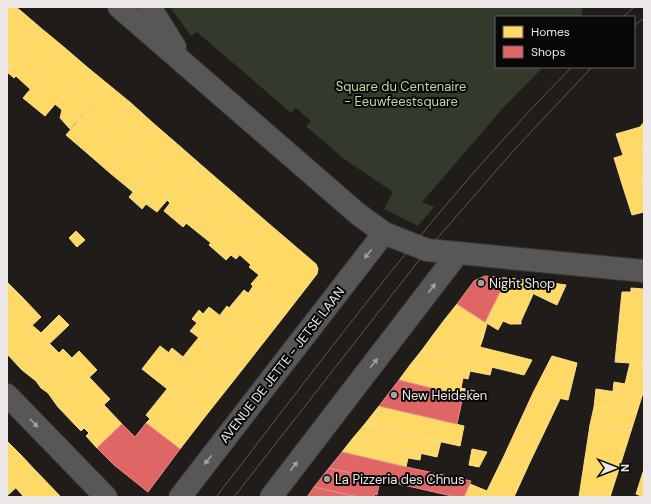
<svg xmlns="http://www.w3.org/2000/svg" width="651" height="504" viewBox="0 0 651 504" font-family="'DM Sans',sans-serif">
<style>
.green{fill:#333a2b}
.homes{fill:#ffd966;stroke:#f9de8d}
.shops{fill:#e06666;stroke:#e38d8d}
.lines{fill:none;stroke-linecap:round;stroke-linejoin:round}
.minor-casing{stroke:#393737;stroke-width:24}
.minor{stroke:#585756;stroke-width:22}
.tram{stroke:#5b5a59;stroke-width:1}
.oneway{fill:#a2a09e}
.poi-dot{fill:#a4a19f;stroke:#080706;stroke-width:1.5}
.labels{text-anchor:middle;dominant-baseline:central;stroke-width:4;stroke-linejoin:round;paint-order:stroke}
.park-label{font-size:13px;fill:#bdd8a3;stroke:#080706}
.poi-label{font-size:13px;fill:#ebe8e7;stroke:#080706;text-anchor:start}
.street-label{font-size:13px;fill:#ebe8e7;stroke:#080706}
</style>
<rect width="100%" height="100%" fill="#1f1c1a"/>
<path class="green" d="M170,7H583L581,17H496V67H543L504,107L422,202L434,207L418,226L384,209L393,192L344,159L306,126L311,121L296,108L291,113L197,32L191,36Z"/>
<path class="homes" d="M7,7H16L21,11L7,27Z
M21,11L42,29L7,69V27Z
M42,29L65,48L30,89L16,76L14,78L7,72V69Z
M65,48L87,67L45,116L23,98Z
M87,67L109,85L70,129L60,118L62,110L55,104Z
M109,85L131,103L87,153L66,135Z
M131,103L153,123L110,173L87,153Z
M644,122V149L623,155L616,134L640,127Z
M153,123L175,142L133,192L110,173Z
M175,142L199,163L157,212L146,204L142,209L129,197Z
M644,149V180L623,187L614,158Z
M199,163L222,183L183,227L164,211L170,203L167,200Z
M644,180V212L632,215L623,187Z
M222,183L245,203L211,243L186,223Z
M245,203L268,223L236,259L231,255L226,260L209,245Z
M268,223L316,264L318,269L317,274L282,319L248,294L253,286L251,284L259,275L249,267L251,265L240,255Z
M76,231L85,240L77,247L69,238Z
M507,278L539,281L521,321V324H510L503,321L498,330L485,322Z
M539,281L566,285L557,305L534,294Z
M7,282L22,297L7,313Z
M631,288L644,289V364L615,362L622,292H631Z
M244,290L282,319L260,347L220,315L227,306L229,308Z
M22,297L41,317L7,349V313Z
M457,304L487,324L483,338L445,319Z
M209,307L260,347L242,370L190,331L197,323L192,319L199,310L203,314Z
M59,315L69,325L22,370L7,354V349L32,325L41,333Z
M445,319L483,338L480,347L433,335Z
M433,335L480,347L532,360L524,375L422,350Z
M199,337L242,370L223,394L169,352L172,348L183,357Z
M50,344L59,353L63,349L72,358L41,388L36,381L22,370Z
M160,346L223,394L204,418L142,369Z
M422,350L492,367L490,375L470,371L468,379L410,365Z
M79,351L97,370L58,407L48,393L41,388Z
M552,356L577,363L568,400L533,393Z
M630,363L644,364V390L642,396L613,391L614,382L625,384Z
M410,365L463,378L461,388L475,391L472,398L399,380Z
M89,377L110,399L79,429L58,407Z
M167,389L204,418L180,449L146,423L150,419L146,415Z
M596,389L642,396L637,412L594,407Z
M533,393L560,399L529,464L504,456Z
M104,405L122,424L97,448L86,436L89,433L84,428L81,431L79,429Z
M379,406L464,426L460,446L364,425Z
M594,407L637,412L631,431L590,425Z
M364,425L441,441L437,457L353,438Z
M590,425L631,431L610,497H579Z
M353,438L421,454L420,460L408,458L406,467L342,452Z
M7,441L21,455L7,469Z
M472,449L487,452L479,467L469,465Z
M21,455L35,470L7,496V469Z
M504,456L529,464L514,497H484Z
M644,469V497L636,494Z
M35,470L61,497H24L16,488Z
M470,484L487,491L484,497H464Z"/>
<path class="shops" d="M485,276L507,278L485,322L457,304L474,281Z
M399,380L463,396L457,424L379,406Z
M146,423L180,449L148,492L114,465L97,448L122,424L135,437Z
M342,452L406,467L471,481L464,497H456L329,468Z
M329,468L380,480L377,495L375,494L374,497H358L314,487Z
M314,487L358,497H307Z"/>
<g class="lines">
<defs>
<path id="minor" d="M119,7L358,214L384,233L427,250L644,271
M150,7L175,47
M7,395L106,497
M180,497L384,233
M271,497L458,253"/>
</defs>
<use href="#minor" class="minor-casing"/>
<use href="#minor" class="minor"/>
<path class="tram" d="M623,17L634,7
M634,26L644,18
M216,497C330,350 440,199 572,67
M234,497L427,250L515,149L592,67"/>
</g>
<defs><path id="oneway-solid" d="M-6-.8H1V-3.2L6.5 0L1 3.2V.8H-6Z"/></defs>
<g class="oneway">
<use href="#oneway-solid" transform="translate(368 254) rotate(128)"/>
<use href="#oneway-solid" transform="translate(432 288) rotate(-53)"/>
<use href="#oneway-solid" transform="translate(374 363) rotate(-52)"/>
<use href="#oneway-solid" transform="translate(34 423) rotate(46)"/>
<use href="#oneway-solid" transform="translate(208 460) rotate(128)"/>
<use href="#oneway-solid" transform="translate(294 466) rotate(-52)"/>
</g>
<g class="poi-dot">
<circle cx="481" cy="283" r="4"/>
<circle cx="394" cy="395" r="4"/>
<circle cx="327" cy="479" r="4"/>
</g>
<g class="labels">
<g class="park-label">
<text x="401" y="86">Square du Centenaire<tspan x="401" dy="15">- Eeuwfeestsquare</tspan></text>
</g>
<g class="poi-label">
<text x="489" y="283">Night Shop</text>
<text x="402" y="395">New Heideken</text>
<text x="335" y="479">La Pizzeria des Chnus</text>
</g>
<g class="street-label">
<text transform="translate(282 365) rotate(-52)">AVENUE DE JETTE - JETSE LAAN</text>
</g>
</g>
<rect width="651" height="504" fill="none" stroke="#ebe8e7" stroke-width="16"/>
<rect x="495" y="16" width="140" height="52" fill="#080706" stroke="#636160"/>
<rect x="503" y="26" width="20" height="12" fill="#ffd966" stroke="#636160"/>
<text x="531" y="36" font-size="12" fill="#ebe8e7">Homes</text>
<rect x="503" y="46" width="20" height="12" fill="#e06666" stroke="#636160"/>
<text x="531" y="56" font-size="12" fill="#ebe8e7">Shops</text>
<g transform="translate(615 468) rotate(90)" stroke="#080706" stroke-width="3" paint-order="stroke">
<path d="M0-3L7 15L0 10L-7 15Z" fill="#ebe8e7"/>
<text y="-6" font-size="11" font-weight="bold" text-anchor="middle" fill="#ebe8e7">N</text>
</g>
</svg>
